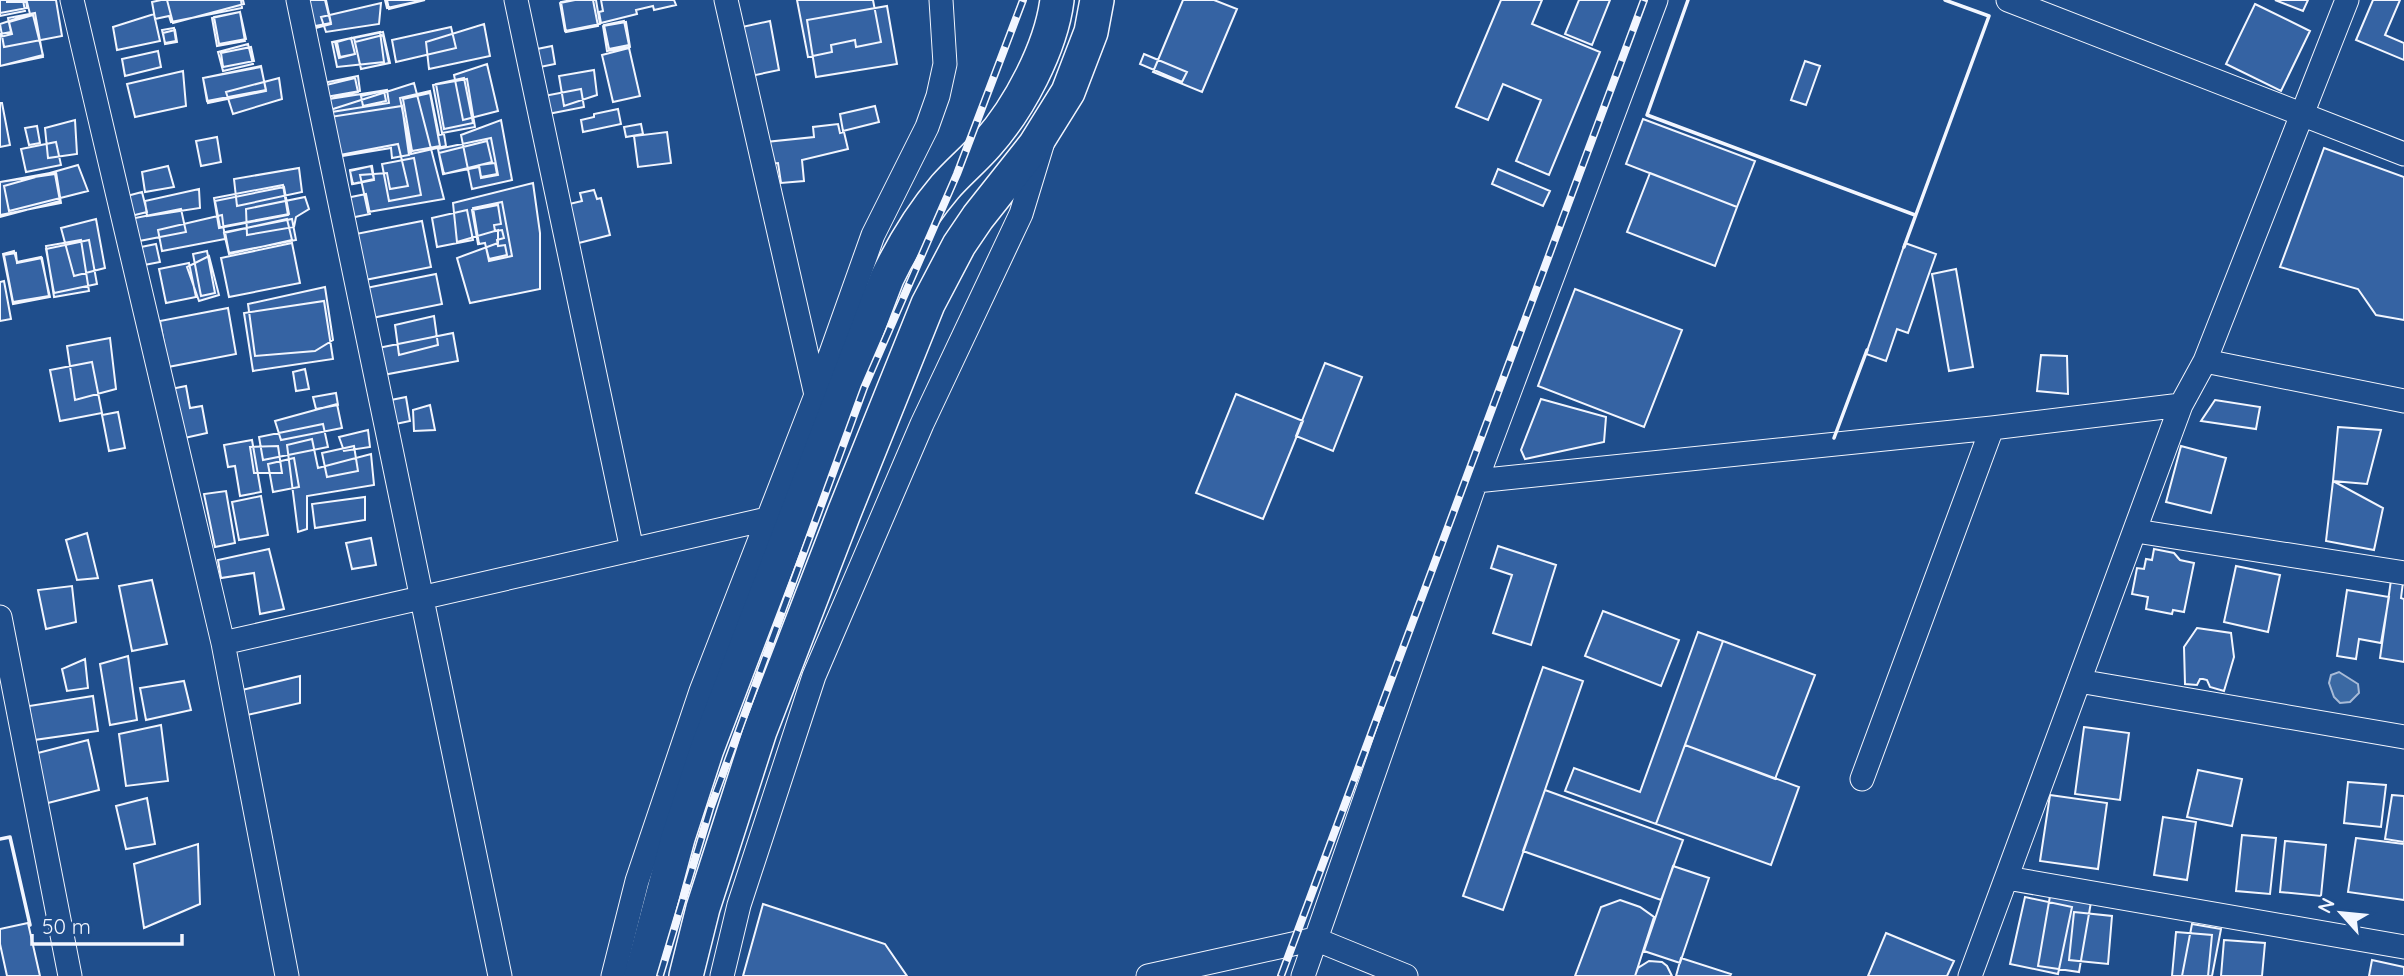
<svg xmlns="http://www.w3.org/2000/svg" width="2404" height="976" viewBox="0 0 2404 976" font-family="Quicksand,sans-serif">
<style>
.water{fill:#3b69a3;stroke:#a8bbd7;stroke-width:2}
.building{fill:#3563a3;stroke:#f2f6ff;stroke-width:2}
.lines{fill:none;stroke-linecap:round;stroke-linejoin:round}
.minor-casing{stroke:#f2f6ff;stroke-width:25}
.highway-casing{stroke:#f2f6ff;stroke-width:36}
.minor{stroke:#1f4e8c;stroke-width:23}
.highway{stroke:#1f4e8c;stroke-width:33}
.rail-casing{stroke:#f2f6ff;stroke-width:8}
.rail{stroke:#1f4e8c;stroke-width:5;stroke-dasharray:16;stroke-linecap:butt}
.wall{stroke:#f2f6ff;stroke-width:3.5}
</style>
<rect width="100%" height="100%" fill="#1f4e8c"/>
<path class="water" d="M2339,672L2358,684L2359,693L2350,702L2340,703L2334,697L2329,683L2331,675Z"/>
<path class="building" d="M0,0H26L27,8L0,13Z
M0,0H23L25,11L0,16Z
M7,0H56L62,36L4,47L0,24L30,14L27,2H7Z
M161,0H241L242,8L171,22L169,16L155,19L152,2Z
M167,0H243L244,4L173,23Z
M304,0H326L331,23L310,27Z
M304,0H325L331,24L312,29Z
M385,0H424L387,8Z
M387,0H425L389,9Z
M572,0H593L598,26L566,32L561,2Z
M575,0H596L600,24L565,31L560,3Z
M601,0H674L676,5L654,10L653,6L636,10L637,14L601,23L599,12L603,11Z
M797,0H873L881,42L856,47L855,40L831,45L832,52L808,57Z
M1183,0H1214L1237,9L1202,92L1153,72Z
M1501,0H1542L1532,24L1600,52L1549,175L1516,161L1541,100L1503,84L1488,120L1456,107Z
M1579,0H1610L1592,45L1565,34Z
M2275,0H2308L2303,11Z
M2373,0H2400L2385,35L2404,43V60L2356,40Z
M381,3L379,24L326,32L321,17Z
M2255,4L2310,31L2281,91L2226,64Z
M887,6L897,64L816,77L807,20Z
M240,12L246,39L219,44L214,17Z
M240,12L245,41L217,46L212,18Z
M35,13L43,57L0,66V34L11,32L8,18Z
M154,14L160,41L117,50L113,27Z
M33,15L43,55L0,66V37L12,34L9,22Z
M624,21L629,45L609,49L604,25Z
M770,21L779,70L741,78L742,27Z
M626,22L630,47L607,51L603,26Z
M484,24L490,56L429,69L426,42Z
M451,27L456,48L396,62L392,40Z
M174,28L176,41L165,43L162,30Z
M175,30L177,42L165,44L163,33Z
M380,32L384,62L337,67L332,42Z
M383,32L390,63L361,69L354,38Z
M383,35L389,63L361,69L355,42Z
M351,38L355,54L340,57L337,42Z
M351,38L355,54L339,58L335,42Z
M248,44L253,64L223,71L218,52Z
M552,46L555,64L525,70L522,52Z
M251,47L254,61L223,67L221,53Z
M629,48L640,96L613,102L602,55Z
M158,51L161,67L125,76L122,59Z
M1144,54L1187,72L1182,82L1140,64Z
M1805,61L1820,66L1806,105L1791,100Z
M487,64L498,111L463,120L454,75Z
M261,66L266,91L208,103L203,78Z
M261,67L266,90L207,101L203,78Z
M594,70L597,95L564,106L559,76Z
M183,71L186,106L135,117L127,84Z
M358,76L360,91L326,97L323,83Z
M279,78L282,99L233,114L226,92Z
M355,78L358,92L325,100L322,86Z
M464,78L473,123L444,129L436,84Z
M467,79L475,127L442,133L433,85Z
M414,83L444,199L368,212L360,175L387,173L390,189L408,186L398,144L340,155L330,110Z
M581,89L584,107L548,114L544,96Z
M387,90L389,103L325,113L323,100Z
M384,91L386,101L363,106L361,96Z
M430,91L439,135L444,134L446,146L411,154L400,98Z
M430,93L440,146L412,151L403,99Z
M0,103H2L10,145L0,147Z
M402,106L409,155L392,158L391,148L336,157L330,117Z
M875,106L879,122L843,131L840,114Z
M618,109L621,124L583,132L581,120L594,117V114Z
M1643,119L1755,161L1737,207L1626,164Z
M75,120L77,154L48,158L45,128Z
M501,120L512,180L472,189L461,135Z
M641,124L643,134L626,137L624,127Z
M838,124L840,133L844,132L848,149L802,160L804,181L781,183L778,163L768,164L766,142L814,137L813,127Z
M37,126L40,143L29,145L25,128Z
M667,132L671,163L638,167L634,136Z
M217,137L221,162L201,166L196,141Z
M491,138L498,175L481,178L479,167L443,174L438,149Z
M487,141L492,162L444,174L439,153Z
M56,142L61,165L26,172L21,149Z
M2324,148L2404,177V320L2376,315L2358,289L2280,267Z
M414,158L421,195L389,201L382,164Z
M495,163L497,174L481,177L479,165Z
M78,165L88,191L9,211L4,186Z
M168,166L174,187L145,192L142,172Z
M371,166L374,180L353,184L350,171Z
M372,166L374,179L352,184L350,170Z
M299,168L302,192L237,206L234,179Z
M1498,169L1550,191L1543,206L1492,184Z
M56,172L61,203L0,215V182Z
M1650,173L1737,207L1715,266L1627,232Z
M55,174L60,201L0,217V182Z
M533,183L540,233V289L470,303L457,258L498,243V230L457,242L453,203Z
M283,185L288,215L219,228L214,198Z
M284,187L289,214L220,227L215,201Z
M199,189L200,208L147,216L145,201Z
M594,190L597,199L601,198L610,235L571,245L561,206L582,201L580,193Z
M142,192L147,212L127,217L123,197Z
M366,194L370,214L350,218L346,198Z
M305,197L309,209L296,217L294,227L247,235L246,209Z
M502,202L512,256L489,261L485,243L479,244L473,208Z
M498,205L501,224L494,225L495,231L502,230L504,238L497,240L498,246L505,245L507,255L489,259L485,243L478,244L472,210Z
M181,209L186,232L134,242L130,219Z
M467,210L473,240L437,247L432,218Z
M222,215L225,239L162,251L158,230Z
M96,219L105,268L74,276L61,228Z
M287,219L292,240L229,254L224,233Z
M292,219L296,240L229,253L225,232Z
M422,221L431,267L365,280L356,234Z
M81,240L89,291L54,297L46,246Z
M89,240L97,284L54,293L46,249Z
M292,243L300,283L229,297L221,258Z
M1905,243L1936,254L1908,333L1897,329L1886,361L1866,354Z
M156,244L160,262L139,266L136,248Z
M14,251L17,262L41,257L50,297L13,304L3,254Z
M207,251L215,293L201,296L193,254Z
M16,253L17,263L42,258L49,296L13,302L4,255Z
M209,256L219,295L199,301L187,267Z
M189,263L196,297L166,303L159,269Z
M1956,269L1973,367L1949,371L1932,274Z
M436,274L442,304L372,318L366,288Z
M4,281L11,319L0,321V282Z
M325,287L333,340L315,351L255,356L248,304Z
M1575,289L1682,330L1644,427L1538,386Z
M324,301L333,359L253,371L244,313Z
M228,308L236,354L168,367L160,321Z
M434,316L438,345L399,355L395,325Z
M453,333L458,361L383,375L378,348Z
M110,338L116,389L75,400L67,346Z
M2041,355L2067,356L2068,394L2037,391Z
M92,362L102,413L60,421L50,370Z
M1325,363L1362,377L1333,451L1296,436Z
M305,369L309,389L296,391L293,372Z
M186,386L190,408L202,406L207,433L180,439L171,389Z
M336,393L338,405L316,409L313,397Z
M1236,394L1303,421L1263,519L1196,493Z
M406,397L410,421L386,426L381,402Z
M1541,399L1606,417L1604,442L1525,459L1521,450Z
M2215,400L2260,407L2256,429L2201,421Z
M337,404L342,428L281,440L275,421Z
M430,405L435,430L414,431L413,410Z
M118,412L125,448L109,451L102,415Z
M323,424L328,447L263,460L259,437Z
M2338,427L2381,430L2367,484L2333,481Z
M368,430L370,447L344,451L339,437Z
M312,439L318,468L371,454L374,485L307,496V529L298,532L287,445Z
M252,440L261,492L240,496L235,466L228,467L224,445Z
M278,446L282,473H254L250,447Z
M354,446L358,471L327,477L322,453Z
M2181,446L2226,458L2211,513L2166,502Z
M294,458L299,487L273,492L268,464Z
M2333,481L2383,508L2374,550L2326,541Z
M226,491L235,543L215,547L204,494Z
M261,496L268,535L239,540L232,502Z
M365,497V520L315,528L312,504Z
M87,533L98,578L77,580L66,540Z
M371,538L376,565L352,569L346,543Z
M1498,546L1556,565L1531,645L1493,633L1512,575L1491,568Z
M269,549L284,609L260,614L254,573L221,578L218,560Z
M2154,549L2174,553L2180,560L2194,563L2184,612L2173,610L2172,614L2146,609L2148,597L2132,594L2137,568L2144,569L2146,559L2152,560Z
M2236,566L2280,575L2268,632L2224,622Z
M152,580L167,644L132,651L119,586Z
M2391,580L2403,582L2401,598L2404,599V662L2380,658Z
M72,586L76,622L46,629L38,590Z
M2347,590L2389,597L2381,643L2359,639L2356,659L2337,656Z
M1603,611L1679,640L1661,686L1585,656Z
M2197,628L2231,633L2234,657L2224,691L2210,687L2207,680L2203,679H2200L2197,685L2185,684L2184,647Z
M1698,632L1723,641L1656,824L1565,791L1574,768L1640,792Z
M1723,641L1815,675L1775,779L1685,745Z
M128,656L137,720L110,725L100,664Z
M85,659L88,688L67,691L62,669Z
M1543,667L1583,681L1503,910L1463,896Z
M300,676V703L247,715L242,690Z
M184,681L191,710L146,720L140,688Z
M93,696L98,731L34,740L29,706Z
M161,725L168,781L126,786L119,734Z
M2084,727L2129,733L2120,800L2075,794Z
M88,740L99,790L44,804L34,754Z
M1685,745L1799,787L1771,865L1656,824Z
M2198,770L2242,779L2232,826L2187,817Z
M2348,782L2386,785L2381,827L2344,823Z
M1545,790L1683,840L1661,900L1523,851Z
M2050,795L2107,803L2098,869L2040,861Z
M2392,795L2404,796V842L2385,839Z
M147,798L155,844L126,849L116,806Z
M2163,817L2196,822L2187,880L2154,875Z
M2242,835L2276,838L2270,894L2236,891Z
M2356,838L2404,844V900L2348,892Z
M2285,841L2326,845L2321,896L2280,892Z
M198,844L200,904L144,928L134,864Z
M1673,866L1709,878L1680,963L1644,951Z
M2050,896L2091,902L2079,972L2038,966Z
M2025,897L2072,907L2058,974L2010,964Z
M1620,900L1640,907L1654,917L1635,976H1575L1601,907Z
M763,904L885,944L907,976H743Z
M2074,912L2112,916L2108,964L2069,960Z
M28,923L40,976H7L0,944V929Z
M2192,924L2221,929L2212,976H2182Z
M2176,932L2212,935L2208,976H2172Z
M1886,933L1954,961L1947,976H1868Z
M2224,940L2265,943L2262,976H2221Z
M1681,958L1731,974L1730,976H1676Z
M2372,960L2404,967V976H2369Z
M1649,961L1662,962L1667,966L1672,976H1635L1638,968Z"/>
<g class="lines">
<defs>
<path id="minor" d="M72,0L223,643L287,976
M298,0L500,976
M516,0L632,550
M726,0L816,395
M2008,0L2404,154
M2205,361L2404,401
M1476,481L1992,428L2181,405
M2136,531L2404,573
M0,617L70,976
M223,643L767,519
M2079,681L2404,737
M1862,779L1992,428
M2007,878L2404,947
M613,976L637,881L701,691L816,395L873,235L927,127L938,96L945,64L941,0
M722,976L739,905L814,676L922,424L1021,214L1042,145
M1148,976L1315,939L1406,976
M1303,976L1476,481L1656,0
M1970,976L2181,405L2205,361L2347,0"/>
<path id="highway" d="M641,976L678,838L707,749L887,278C903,245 922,214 945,187C958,172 974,159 987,144C1019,108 1051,48 1057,0
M686,976L703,908L760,731L844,513L928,304L959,245L978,217L1035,145L1068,92L1091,32L1097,0"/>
</defs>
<use href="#minor" class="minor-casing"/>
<use href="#highway" class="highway-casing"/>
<use href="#minor" class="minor"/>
<use href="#highway" class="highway"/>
<defs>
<path id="rail" d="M660,976L710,809L864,388L957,174L1023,0
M1281,976L1644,0"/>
</defs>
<use href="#rail" class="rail-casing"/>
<use href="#rail" class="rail"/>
<path class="wall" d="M1688,0L1647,115L1915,215
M1904,247L1989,16L1945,0
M1834,438L1867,350
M0,839L10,837L30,925"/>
</g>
<g transform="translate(2341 913) rotate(297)" stroke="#1f4e8c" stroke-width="5" paint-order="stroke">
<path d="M0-5L12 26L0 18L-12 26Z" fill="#f2f6ff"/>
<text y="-10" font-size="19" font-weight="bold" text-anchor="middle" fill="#f2f6ff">N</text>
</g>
<path d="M32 934v10h150v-10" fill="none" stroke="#f2f6ff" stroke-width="3.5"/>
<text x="42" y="934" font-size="21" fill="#f2f6ff" stroke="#1f4e8c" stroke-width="5" paint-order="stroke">50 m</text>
</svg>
